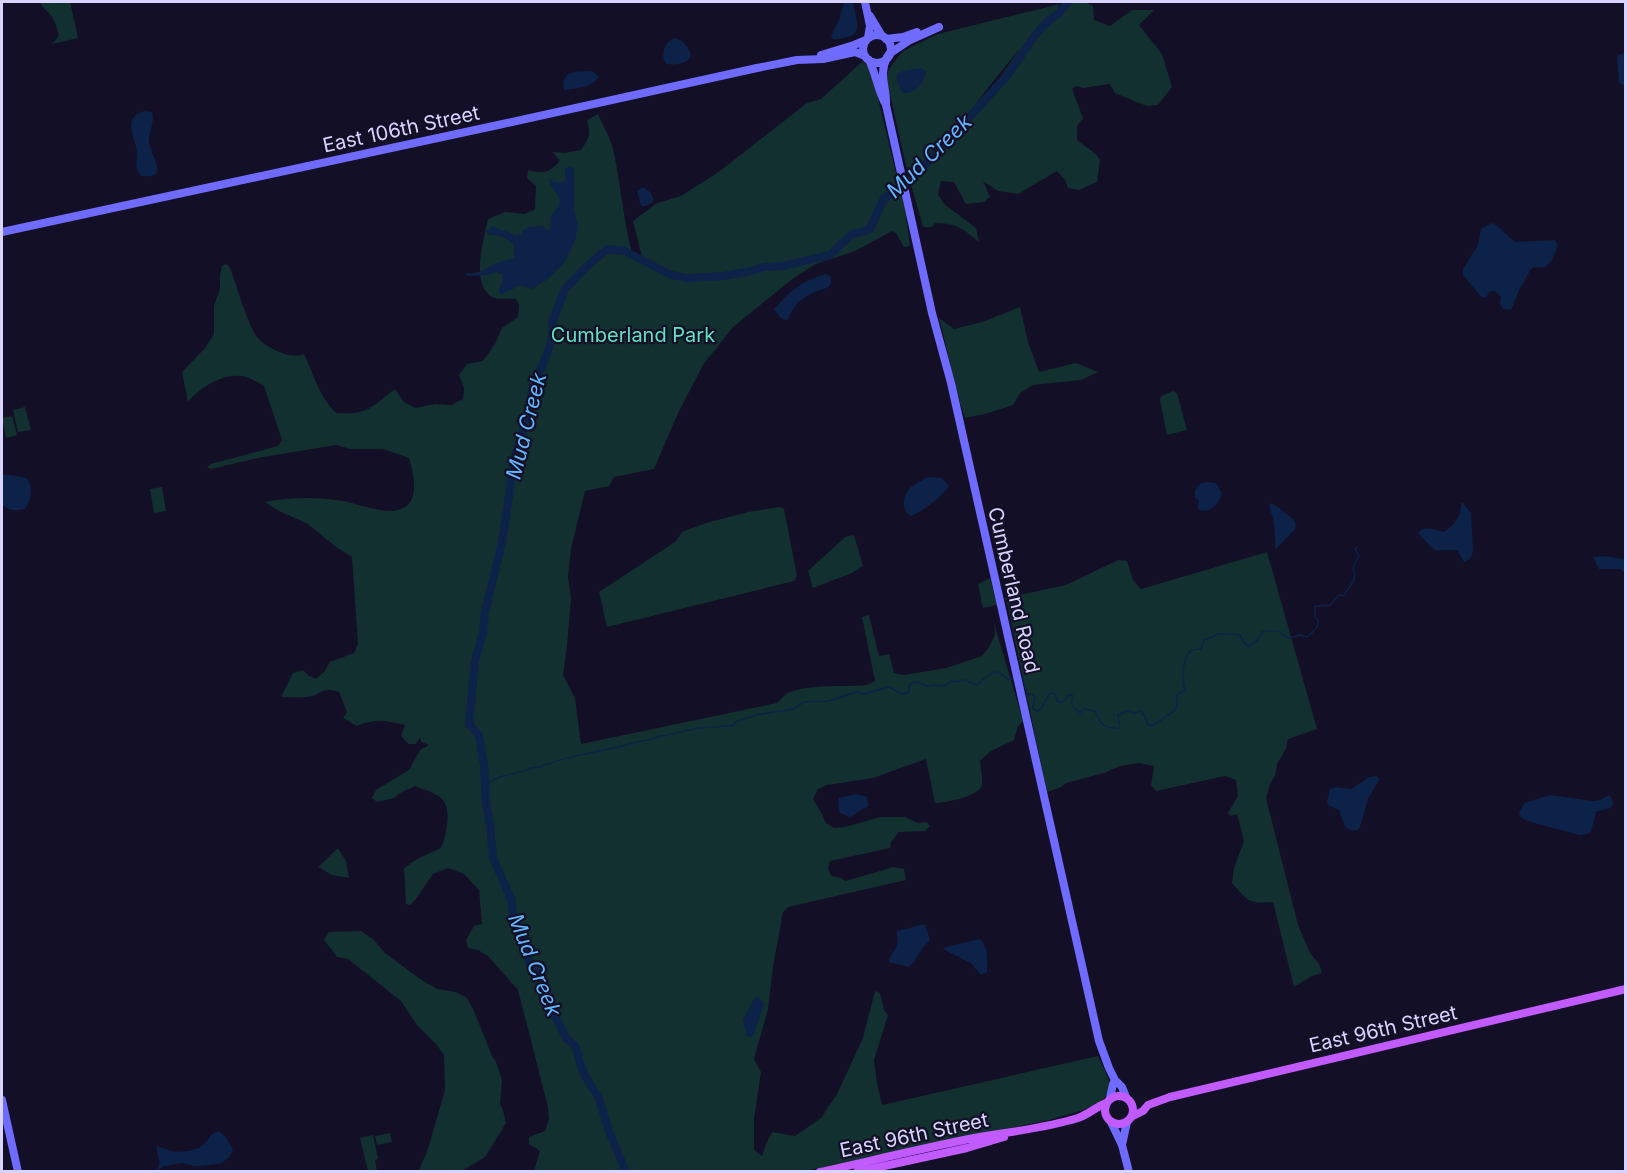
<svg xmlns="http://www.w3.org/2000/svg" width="1627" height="1173" viewBox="0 0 1627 1173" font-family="Inter,sans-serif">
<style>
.green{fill:#12302f;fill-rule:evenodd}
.water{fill:#0c2248}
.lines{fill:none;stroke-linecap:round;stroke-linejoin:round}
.stream{stroke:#0c2248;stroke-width:1.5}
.river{stroke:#0c2248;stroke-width:8}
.secondary{stroke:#6f6bff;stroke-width:8}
.primary{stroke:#c25bff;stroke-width:8}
.labels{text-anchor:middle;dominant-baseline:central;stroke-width:4.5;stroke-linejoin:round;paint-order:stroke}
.street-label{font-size:20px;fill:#d9d4ff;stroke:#130f26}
.park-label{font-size:20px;fill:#5fe0c0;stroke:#130f26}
.water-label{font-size:21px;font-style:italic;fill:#62b6ff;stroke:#130f26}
</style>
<rect width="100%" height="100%" fill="#130f26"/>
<path class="green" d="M40,2H70L78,38L52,44L59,36C57,27 55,20 49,13C45,9 42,7 40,2Z
M1078,2H1085L1093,6L1094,20L1110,26L1132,10H1154L1139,25L1162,54L1172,87L1158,105L1147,106L1134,101L1115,93L1110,84L1083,88L1076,86L1072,89L1083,118L1077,126V140L1096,154L1100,160L1097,182L1079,190L1068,188L1065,180L1057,171L1018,194L998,191L983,181L990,197L984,202L966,204L954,182L941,181L938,194L944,204L976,228L979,242C963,229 957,223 935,223L932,227H923L908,174L910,172L906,166L886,76L891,66L903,51L938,34L1060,4L1057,7ZM1020,48L1000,78L975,104Z
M863,61L871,70L900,189H901L906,215L910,246L904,247L896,233L892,231L855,251L816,264L795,277L733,327L703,365L679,411L654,469L614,477L609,486L585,491L571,549L568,577L571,598L567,646L563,675L575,698L581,744L777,703C781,700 784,695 788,693C802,686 832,686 848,686C859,685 866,687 875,681L862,617L869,615L879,656L889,654L894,673L904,675L946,668L982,656L989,647L995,635L994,623L1023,721L1018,726L1014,740L991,751L980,761C981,769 983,778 982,785C980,796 945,803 935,803L926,759L873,778L827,785L818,789L813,799L823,816L826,823L834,828L845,827L880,817H905L918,823L927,822L930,826L925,831L899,832L891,842L890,848L830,861L828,868L831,876L841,878L845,881L894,867L904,869L906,880L788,907L783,912L773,967L768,1009L754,1059L761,1072L754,1119V1150L762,1156L766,1144L772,1132L795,1136L821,1118L837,1094L863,1038L875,991L880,993L884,1010L888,1015L874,1060L877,1083L882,1105L1098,1056L1109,1080V1090L1105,1098L1092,1106L1080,1111L1049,1120L805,1171H534L540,1151L529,1144V1137L545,1131L549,1119L548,1107L518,990L488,956L478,950L468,948L466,940L474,926L482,924L479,890L464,874L448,868L433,874L415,900L410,905L406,904L404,868L419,858L441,848C446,835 453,809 441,798C436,793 422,789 415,786L400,793L394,798L377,802L372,798L376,790L409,770L420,750L429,745L421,742L420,737L416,744H409L401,736L405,725C389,721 373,718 357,726L343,718L347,712L339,692C321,685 322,696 306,697C298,698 290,697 281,697L293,673L303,670L309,676L316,679L324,672L330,662L354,653L358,644L352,557L336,547L308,524L277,510L265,502C289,497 319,497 343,501C359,504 383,514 398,510C421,505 414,474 409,458L383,449H350L336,445L263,457L211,469L207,467L211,464L278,446L282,440L264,386C259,383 252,379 247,377C226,371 200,387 188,402L182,372L205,348L214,334V306L220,289V275L222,266L227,264L231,270C237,287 248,325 257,337C266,348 291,360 304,354C315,377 318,394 336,413C368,415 370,408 395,389L404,402L415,408L435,404L451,405L463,399L464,388L459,375L467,364L483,361L495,344L502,328L518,317L519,305L516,299C508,298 498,300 492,297C470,285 484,238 488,219L505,212L525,214L535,209L536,186L527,178L528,170C544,174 549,173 560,161L553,152L565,153L581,150C589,139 591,134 587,120L598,114C603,126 610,137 613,149C621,184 623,221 633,256L642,257L633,221L657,203L681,196L720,171L807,103L821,99Z
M1020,307L1028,342L1039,372L1076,363L1098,372L1081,380L1033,385L1020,393L1013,405L985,414L965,418C954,386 948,352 939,318L954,329L982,322Z
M1173,391L1177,393L1187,430L1167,435L1160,400L1161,396Z
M25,407L31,430L18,432L13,410Z
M12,416L17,435L6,438L2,418Z
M162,487L166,511L154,513L150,489Z
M779,507L784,509L797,576L794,581L607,627L599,592L675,542L682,532L706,523L748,512Z
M854,535L863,566L852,573L813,588L808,571L845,537Z
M1267,552L1317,729L1288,739L1286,749L1277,764L1275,776L1270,784L1266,798L1298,925L1310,953L1319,964L1322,973L1312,976L1294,987L1273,902C1248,904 1248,901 1232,883L1234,868L1244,841L1237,814L1231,816L1228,813L1238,796L1236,780L1225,776L1156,791L1151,785L1154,766L1139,763L1120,766L1104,773L1066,783L1059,788L1047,792L1006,598L1066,585L1118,560L1127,561L1133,580L1141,589Z
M990,578L997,605L983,608L978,584Z
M338,848L346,861L349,878L332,875L318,867Z
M361,931L374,940L385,953L420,979L437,989L456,992L467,998L474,1011L492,1056L496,1062L502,1080L500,1104L503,1110L506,1123L485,1157L462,1171L420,1172L419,1170L428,1149L445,1090L444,1055L436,1044L417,1025L401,1001L348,959L337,957L324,940L329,932Z
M390,1133L392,1142L377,1145L375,1136Z
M373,1135L378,1159L375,1160L377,1171H368L360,1138Z"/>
<path class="water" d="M844,2H853C858,26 865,38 833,39L831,36L839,20Z
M675,38C682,39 695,52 689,59C684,65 672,65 666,64C660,55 664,42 675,38Z
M1625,53V86L1623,85L1619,82L1617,59L1618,55Z
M922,68L926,72C925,83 914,95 902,93L897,80V74L903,71Z
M588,71L594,72L599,77C591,88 576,89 564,90C561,71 573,72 588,71Z
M146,111L152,112C155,123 149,131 149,141C150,156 172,179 141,176C133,164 138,165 137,153C136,138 120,116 146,111Z
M569,167H572L574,170V210L578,226L575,240L566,260L561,266L548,279L532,289L521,285L502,294L499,292V289L502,284L503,275L497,272L488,275L467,276L466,273C480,274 481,271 494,264C501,261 508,260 514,258V245C506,237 500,235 489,235L485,231L490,229V227L493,226C500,231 509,231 516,236L521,234C525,225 534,227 543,226L548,231C553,225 549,224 551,217C552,213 557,209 559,205C563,194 549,189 549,179L550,178C552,183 558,183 563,182L565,179V169Z
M643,187L650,192L654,200C651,204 646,207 641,206L637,191Z
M1494,223L1515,242L1555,240L1558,245L1552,260L1546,267L1542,268L1534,267L1531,269L1520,288L1511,310L1503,309L1500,304L1501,297L1494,291L1489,292L1486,298L1480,296L1463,275V269L1478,245L1481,229L1490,224Z
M827,274L831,277V283L829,287C809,293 795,300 788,320C781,320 778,315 774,309C790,291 802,280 827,274Z
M2,472V474L27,478C33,487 32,500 25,509C17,511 7,511 2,504Z
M928,477L942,478L949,486C942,497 923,511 911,516C900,510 903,495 911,487C916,483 922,480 928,477Z
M1208,482L1216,483L1222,494C1219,504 1211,513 1199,510L1198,507L1199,501L1195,497V490L1201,483Z
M1270,503L1278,507L1294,520L1296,525L1295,529L1277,548H1275C1275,538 1275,527 1273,518C1271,512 1269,509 1270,503Z
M1461,503H1463L1471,513L1473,552L1470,559L1464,562L1457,550H1436L1432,548L1418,533C1426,525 1434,530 1443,532C1454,527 1462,515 1461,503Z
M1603,556L1625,559V573L1620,569H1599L1593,557Z
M1376,776L1379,778V780L1368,799L1360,827L1358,830C1344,833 1343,821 1339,810L1328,805L1327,802L1330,789L1335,787L1351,789L1369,777Z
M856,794L867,797L868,805L867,807L850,817L840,813L838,803L839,798Z
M1550,795L1593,801L1600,800L1609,795L1611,797L1614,804L1610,808L1596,812L1591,832L1587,834L1580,835L1527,821L1520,817L1519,812L1525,803Z
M925,924L930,940L923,947L915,961L909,967L889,962C889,955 895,952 897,945C899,940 896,936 897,931Z
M980,939C989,948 987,960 987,972L981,975L971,963L943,949L945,947Z
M755,997H758L764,1004L753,1036L748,1037L747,1036L743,1020Z
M219,1131L226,1137L233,1150L229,1157L222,1163L218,1164L196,1166L182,1163L164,1166L157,1171H155C164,1164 156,1156 157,1146C162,1147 165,1149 171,1151C181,1153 197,1151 204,1144C210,1138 210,1133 219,1131Z"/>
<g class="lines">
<path class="stream" d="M1020,679L1022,678L1028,695L1032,694L1035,697L1033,706L1034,710L1038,711L1042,707L1050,693L1055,694L1057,701L1059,702H1063L1068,695H1071L1073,696C1069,709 1075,705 1080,713L1084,709L1095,711C1103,727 1101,727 1120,729L1118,715L1127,711L1133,713L1141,711L1146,719L1147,723L1151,726C1157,724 1160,721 1164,718C1176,709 1178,712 1177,695L1185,690C1182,674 1181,664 1191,650L1201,649L1204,640L1213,637L1217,634C1225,634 1232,634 1240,635L1245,644L1249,646L1257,641L1262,632L1266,631H1278L1286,637L1291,638L1299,635L1307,637C1313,632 1319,628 1318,620L1315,617V606C1321,606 1325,606 1330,605L1339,595L1343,596L1345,594L1354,580L1355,575L1353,568L1359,555L1355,550L1357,547
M486,783L503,776L527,770L530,768L540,767L546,764H550C557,760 560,760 567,758C584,754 601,751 618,747C629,745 639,740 650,740L653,738L699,728L730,726L734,725L735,722L756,715L793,709L804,702L828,701L857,692L864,694L888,687C896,689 900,696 908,693L910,684C918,680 920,683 927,686L934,685L945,686L951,681L955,682L964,680L977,685C983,679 990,672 999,672L1007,679H1016"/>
<path class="river" d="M625,1172L622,1162L610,1134L598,1096L585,1076L580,1063L576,1047L566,1038L555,1016L544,981L530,964L514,924L511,899L493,858L490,825L486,803L484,765L479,735L469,724L475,661L483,633L485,612L502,542L515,456L526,422L534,383L544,362L552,339L553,320L565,289L584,269L607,249L625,251L671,275L688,278L724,276L747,272L764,267L783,266L830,255L852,234L862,232L870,229L884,198L895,192L913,177L952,136L1007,76L1036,34L1046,23L1059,13L1068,2"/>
<path class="secondary" d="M865,2L870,26L868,38
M870,16L882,36
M863 49a14 14 0 1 1 28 0a14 14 0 1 1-28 0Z
M886,39L903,37L917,32
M889,54L910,40L939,27
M821,55L854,45L866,40
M887,57C878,76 887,86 886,105L932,313L951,383L1099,1041L1109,1068L1115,1080L1122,1087L1126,1097
M869,60C876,74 878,90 885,103
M2,232L498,125L757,68L797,60L823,59L855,52L865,56
M1110,1098L1113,1084L1115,1080
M2,1100L18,1172
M1111,1122L1122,1145L1129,1172
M1122,1145L1127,1122"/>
<path class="primary" d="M1105 1110a14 14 0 1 1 28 0a14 14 0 1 1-28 0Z
M1131,1117L1143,1111L1148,1105L1170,1097L1626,989
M820,1172C870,1161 919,1149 969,1139C1006,1132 1043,1129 1078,1118C1089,1114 1096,1107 1106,1103
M857,1172L967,1148L1004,1137"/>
</g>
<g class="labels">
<g class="street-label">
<text transform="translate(401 129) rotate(-12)">East 106th Street</text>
<text transform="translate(1014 590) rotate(77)">Cumberland Road</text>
<text transform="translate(1383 1029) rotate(-13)">East 96th Street</text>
<text transform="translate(914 1135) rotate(-12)">East 96th Street</text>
</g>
<g class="park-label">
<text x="633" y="335">Cumberland Park</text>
</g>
<g class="water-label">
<text transform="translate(929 156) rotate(-44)">Mud Creek</text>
<text transform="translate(526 426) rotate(-76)">Mud Creek</text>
<text transform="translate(535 965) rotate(68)">Mud Creek</text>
</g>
</g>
<rect width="1627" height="1173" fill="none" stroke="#d9d4ff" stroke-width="6"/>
</svg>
